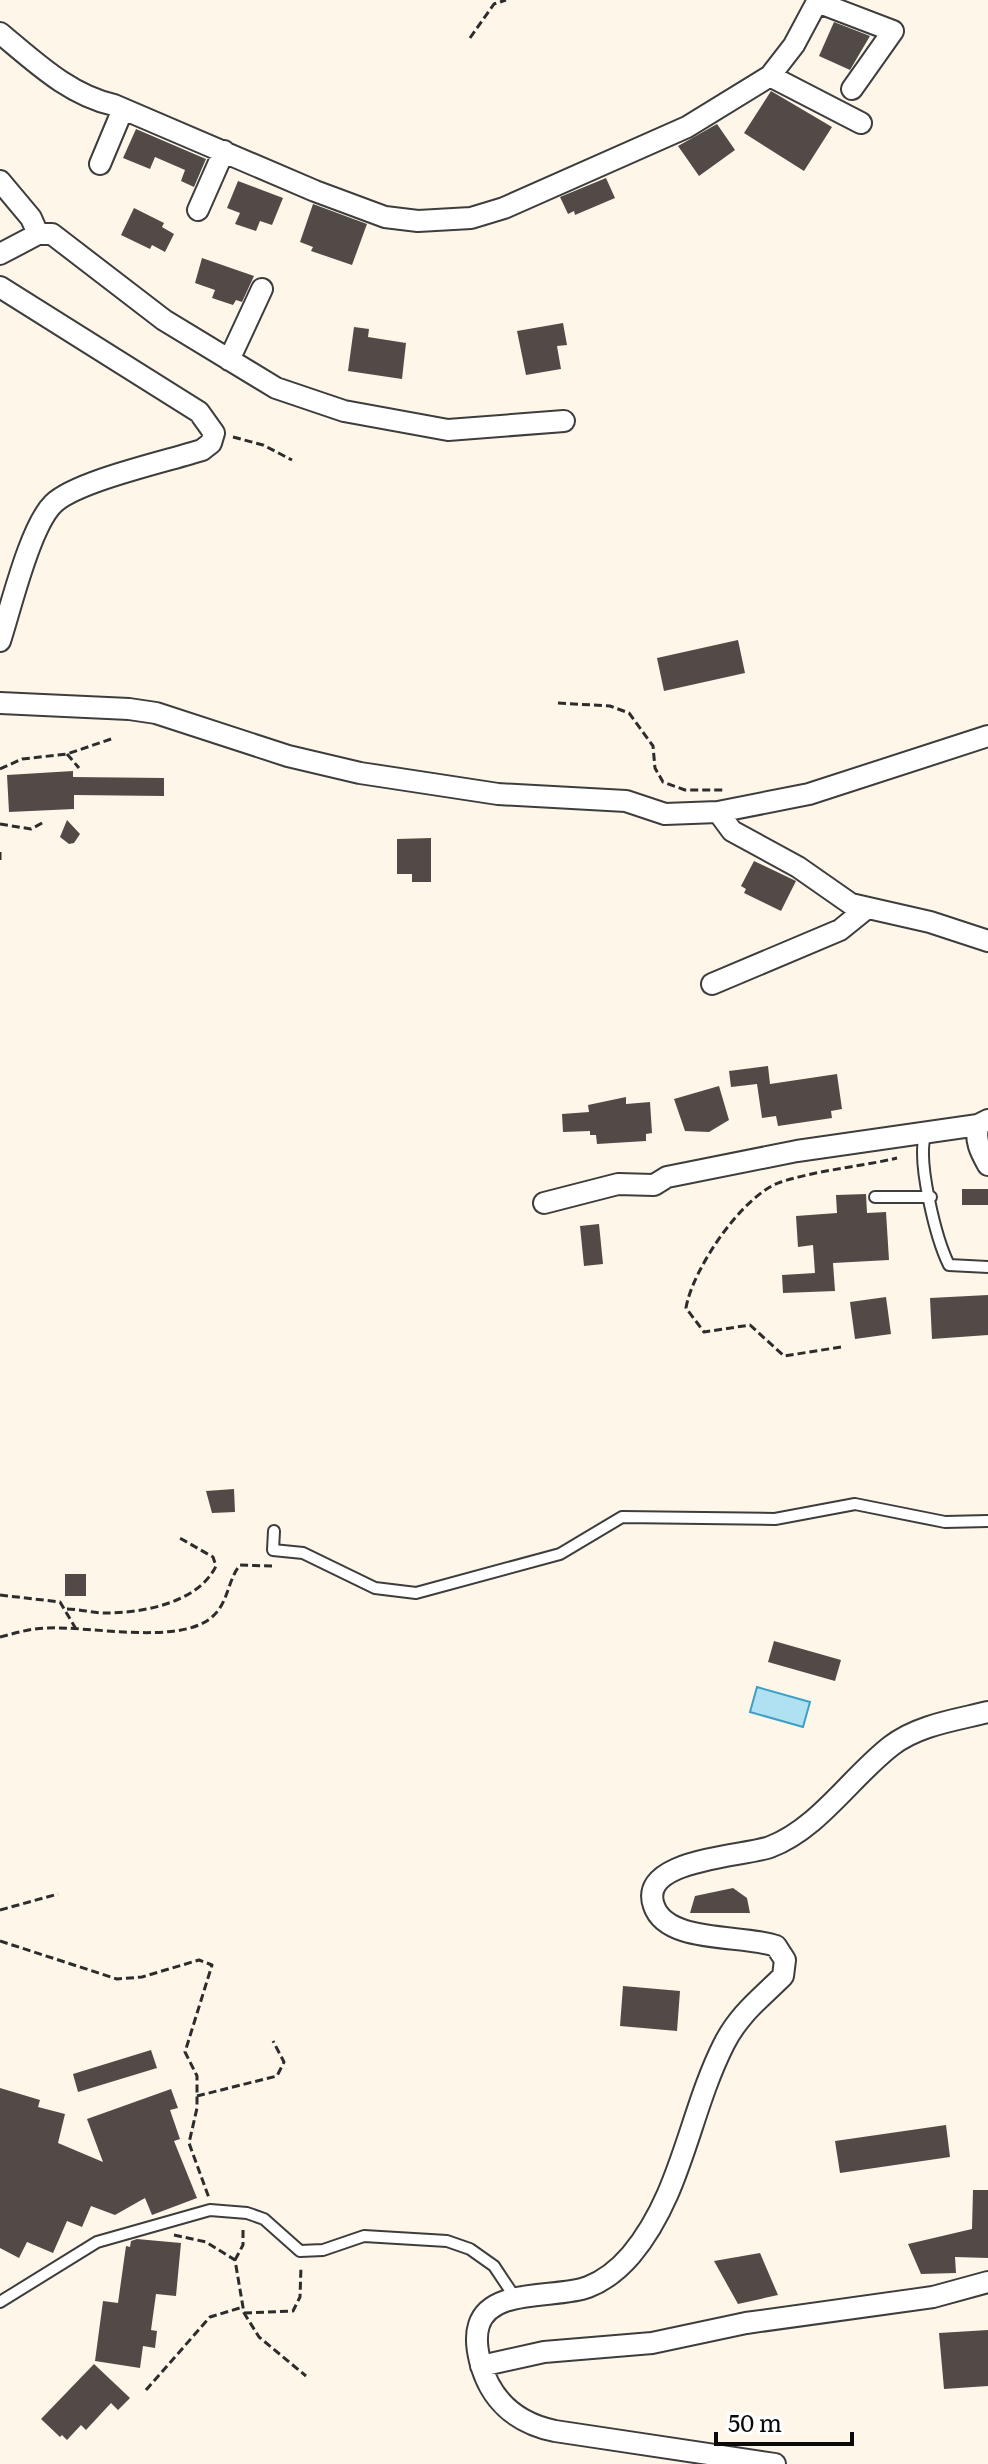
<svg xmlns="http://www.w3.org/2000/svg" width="988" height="2464" viewBox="0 0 988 2464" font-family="Literata,serif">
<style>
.water{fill:#b0e1f3;stroke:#3b9fc6;stroke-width:2}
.building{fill:#524a47}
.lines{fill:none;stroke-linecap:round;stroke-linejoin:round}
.lane-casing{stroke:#3d3d3d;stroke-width:14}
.street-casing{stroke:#3d3d3d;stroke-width:24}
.path{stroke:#2c2c2c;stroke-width:3;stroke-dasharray:8 4;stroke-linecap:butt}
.lane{stroke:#fff;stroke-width:10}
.street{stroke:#fff;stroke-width:20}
</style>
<rect width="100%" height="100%" fill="#fef7e9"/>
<path class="water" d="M757,1687L810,1702L803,1727L750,1712Z"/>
<path class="building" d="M834,22L870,36L850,70L819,56Z
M771,91L832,127L804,171L744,133Z
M717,124L735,150L699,176L678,146Z
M136,129L206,159L194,187L181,181L185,170L155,157L150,169L123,158Z
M606,178L615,198L575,215L574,211L568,214L560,197Z
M238,181L283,198L272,225L260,221L256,231L235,224L240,213L227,208Z
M313,204L367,224L352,265L311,251L313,247L300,242Z
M134,208L164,223L162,227L174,234L165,252L152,245L150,249L121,235Z
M202,258L254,276L242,302L236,300L233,305L212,298L215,290L195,283Z
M563,323L567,345L557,346L561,369L526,375L517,331Z
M354,327L369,329L368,337L406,343L402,379L348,371Z
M738,640L745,673L664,691L657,658Z
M73,771V777L164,778V796L74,795V809L9,812L7,775Z
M67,820L80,834L74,843L69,844L60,837Z
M431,838V882H412V874H397V839Z
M754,861L796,881L781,911L744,893L746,889L741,886Z
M768,1066L770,1084L837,1074L842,1109L831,1111L832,1118L778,1126L776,1116L762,1118L757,1084L731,1087L729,1071Z
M719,1086L729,1120L709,1132L685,1131L674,1099Z
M626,1097V1104L650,1102L652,1133L646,1134V1141L597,1144L596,1135H590V1131L563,1132L562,1114L589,1112L588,1105Z
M962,1189H988V1205H962Z
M866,1194L867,1213L886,1212L889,1260L833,1263L835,1291L783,1293L782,1275L815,1273L813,1245L798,1247L796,1216L837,1213L836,1195Z
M599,1224L603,1264L584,1266L580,1226Z
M988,1295V1335L932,1339L930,1298Z
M886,1297L891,1334L855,1339L850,1302Z
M234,1489L235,1512L212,1513L206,1491Z
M65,1574H86V1596H65Z
M774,1641L841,1660L835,1681L768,1662Z
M733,1888L747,1898L750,1913H690L695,1896Z
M623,1986L680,1991L677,2031L620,2026Z
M151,2050L157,2068L78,2092L73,2074Z
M0,2088L40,2100L38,2107L65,2114L58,2143L103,2162L87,2119L171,2089L178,2108L170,2110L180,2139L174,2141L197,2198L152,2215L145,2198L115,2215L91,2206L82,2227L67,2221L53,2253L27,2242L19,2258L0,2248Z
M946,2125L950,2157L840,2173L835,2141Z
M973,2190H988V2258L955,2257L956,2273L921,2274L908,2244L972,2229Z
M137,2239L181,2243L176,2296L156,2294L151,2330L157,2331L155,2348L143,2346L140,2368L95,2361L103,2301L118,2303L126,2246L130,2247L131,2241Z
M760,2253L778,2295L738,2304L714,2261Z
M988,2330V2386L944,2389L939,2333Z
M94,2364L130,2398L118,2410L111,2403L86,2430L81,2425L67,2440L62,2435L60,2437L41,2419Z"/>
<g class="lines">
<defs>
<path id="lane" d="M925,1136C917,1162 936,1239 949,1265L988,1267
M875,1197H931
M274,1531L273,1550L303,1553L375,1588L416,1593L560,1554L622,1517L775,1519L855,1504L945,1522L988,1521
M0,2302L97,2242L210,2210L247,2213L264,2219L300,2251L323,2250L364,2236L447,2241L470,2249L494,2266L516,2299"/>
<path id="street" d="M817,2L893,31L852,89
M0,33C35,62 69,95 114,105L315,191L385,217L418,221L471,218L504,208L687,127L770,76L794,45L818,0
M770,76L861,123
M100,164L123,109
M0,181L31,218L38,234L0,254
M198,210L224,151
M38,234H52L164,320L276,388L344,411L448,430L564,421
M0,287L199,412L214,433L211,443L202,450C168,461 76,481 53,504C30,527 11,607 0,641
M229,360L262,289
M0,703L129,709L156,713L288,756L360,773L498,794L626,801L665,814L718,812L809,794L988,736
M718,812L732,831L798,867L851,904L930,922L988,941
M712,984L840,930L866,909
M988,1120L978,1125C975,1141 980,1151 988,1165
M544,1203L618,1184L654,1185L667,1177L797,1151L978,1125
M481,2366L544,2352L652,2343L746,2323L933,2297L988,2282
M775,2464L555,2431C516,2423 490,2400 480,2361C477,2349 475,2337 479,2325C491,2287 557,2299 588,2287C606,2280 619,2269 631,2255C682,2194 689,2113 724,2044C739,2014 761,1998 783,1976L785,1960L776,1946C743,1934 667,1944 654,1906C637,1859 742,1857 770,1847C818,1829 851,1777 891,1746C918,1725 956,1720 988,1712"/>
</defs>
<use href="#lane" class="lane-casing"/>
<use href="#street" class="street-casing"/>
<path class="path" d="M470,38L494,4L506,0
M233,437L263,445L292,460
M558,703L610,706L629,713L653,746L655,768L663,782L685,790H726
M67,754L79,768
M0,769L22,759L67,754L114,738
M0,824L31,829L44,822
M0,852V863
M841,1347L784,1356L750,1325L704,1332L686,1308C692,1270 743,1194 781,1182C818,1170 859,1167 897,1158
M0,1595L60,1602L76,1629
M67,1609C80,1609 92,1613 105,1613C143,1613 198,1603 216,1566L213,1557L178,1537
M0,1637C16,1633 32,1628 48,1628C90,1626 177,1645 211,1618C229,1603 227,1581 240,1565L272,1566
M0,1910L58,1894
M0,1941L117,1979L142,1977L199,1960L212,1965L185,2052L197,2076V2108L189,2143L209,2198
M197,2096L277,2076L284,2062L273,2041
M174,2235L206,2242L235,2260L244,2313L259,2337L306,2376
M235,2260L243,2245V2226
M244,2313L293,2311L300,2297L301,2266
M146,2390L210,2317L243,2307"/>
<use href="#lane" class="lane"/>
<use href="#street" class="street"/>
</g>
<path d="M716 2432v12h136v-12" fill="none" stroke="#0a0a0a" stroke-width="4"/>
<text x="728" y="2432" font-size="24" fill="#0a0a0a" stroke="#ffffff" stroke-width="6" paint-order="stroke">50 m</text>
</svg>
